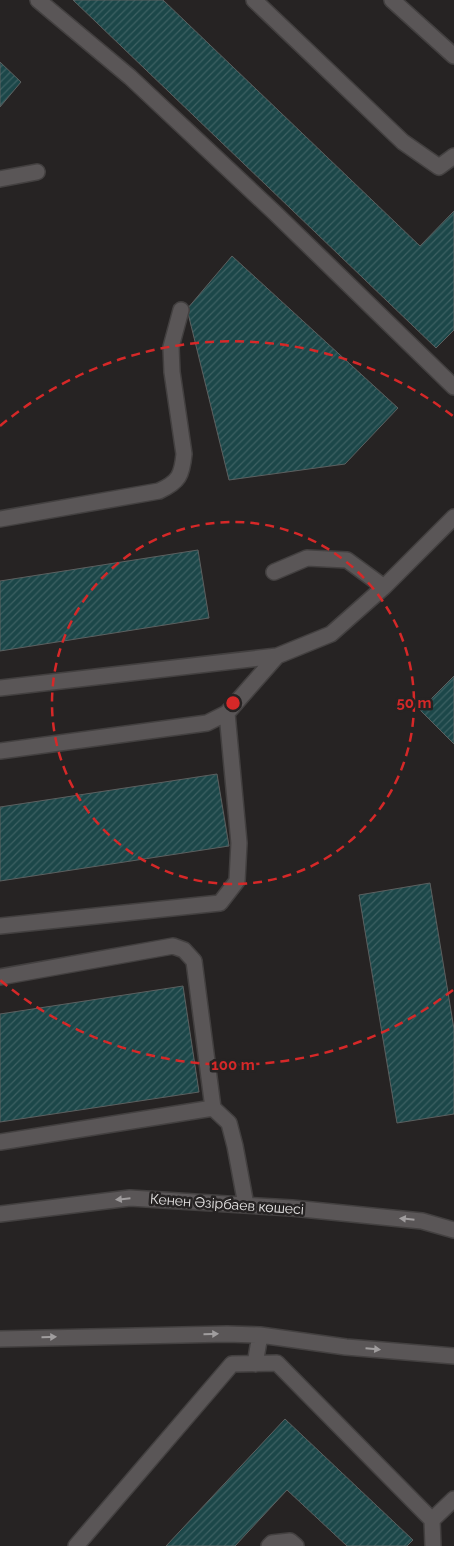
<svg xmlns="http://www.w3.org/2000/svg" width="454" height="1546" viewBox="0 0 454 1546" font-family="Raleway,sans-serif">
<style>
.building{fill:url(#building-hatch);stroke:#5c6060}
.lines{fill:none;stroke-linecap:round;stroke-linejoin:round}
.minor-casing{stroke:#434040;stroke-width:18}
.minor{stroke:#5a5657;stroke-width:15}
.oneway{fill:#a09d9e}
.ring{fill:none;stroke:#d62828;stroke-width:2.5;stroke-dasharray:9 6}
.labels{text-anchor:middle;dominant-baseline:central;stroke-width:5;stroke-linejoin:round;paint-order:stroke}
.street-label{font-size:14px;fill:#e6e4e4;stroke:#262323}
.centre{fill:#d62828;stroke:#262323;stroke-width:2.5}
.ring-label{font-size:15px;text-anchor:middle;font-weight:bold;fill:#d62828;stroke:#262323;stroke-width:5;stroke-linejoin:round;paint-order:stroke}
</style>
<defs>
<pattern id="building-hatch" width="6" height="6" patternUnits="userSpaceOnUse" patternTransform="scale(1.25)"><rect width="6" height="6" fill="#1c4749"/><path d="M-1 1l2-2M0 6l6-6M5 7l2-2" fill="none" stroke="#3d6163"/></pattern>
</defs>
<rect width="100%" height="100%" fill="#262323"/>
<path class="building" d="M73,0H163L420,246L454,211V330L436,348Z
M0,62L21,82L0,107Z
M232,256L398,408L345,464L229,480L187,309Z
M198,550L209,618L0,651V581Z
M454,676V744L420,710Z
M217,774L229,846L0,881V807Z
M430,883L454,1029V1114L397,1123L359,895Z
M183,986L199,1092L0,1122V1014Z
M285,1419L413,1540L407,1546H347L287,1490L235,1546H166Z"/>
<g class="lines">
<defs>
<path id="minor" d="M38,0L130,77L274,212L454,387
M254,0L403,142L439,167L454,156
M392,0L454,56
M0,179L37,172
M0,519L159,491C179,482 182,475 184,454L172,372L171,347L181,310
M274,572L307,558L347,560L384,587
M0,688L277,656L331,634L384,587L454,517
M0,751L207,723L227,713L277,656
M0,926L220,903L237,881L239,843L227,713
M0,977L173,946L184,950L194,961L213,1108L0,1142
M213,1108L229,1123L235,1146L246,1205
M0,1214L130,1198L292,1208L422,1221L454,1230
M0,1339L227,1334L260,1335L346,1347L454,1356
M255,1364L260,1335
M432,1520L454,1499
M76,1546L232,1364L277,1363L432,1520L433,1546
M269,1546L272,1543L290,1541L296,1546"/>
</defs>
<use href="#minor" class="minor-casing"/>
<use href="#minor" class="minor"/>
</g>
<defs><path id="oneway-solid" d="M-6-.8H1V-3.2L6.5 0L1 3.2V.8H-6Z" transform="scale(1.25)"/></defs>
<g class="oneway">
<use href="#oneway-solid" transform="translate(123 1199) rotate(174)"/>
<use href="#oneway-solid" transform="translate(407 1219) rotate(-174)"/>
<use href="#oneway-solid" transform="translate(211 1334) rotate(-1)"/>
<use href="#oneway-solid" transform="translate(49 1337) rotate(-1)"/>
<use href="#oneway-solid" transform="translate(373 1349) rotate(5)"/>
</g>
<g class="ring">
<circle cx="233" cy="703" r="181"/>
<path d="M453 990A362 362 0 0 1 0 980M0 426A362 362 0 0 1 453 416"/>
</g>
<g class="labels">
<g class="street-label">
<text transform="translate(227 1204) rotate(4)">Кенен Әзірбаев көшесі</text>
</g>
</g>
<circle cx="233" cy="703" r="8" class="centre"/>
<g class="ring-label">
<text x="414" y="708">50 m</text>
<text x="233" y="1070">100 m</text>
</g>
</svg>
